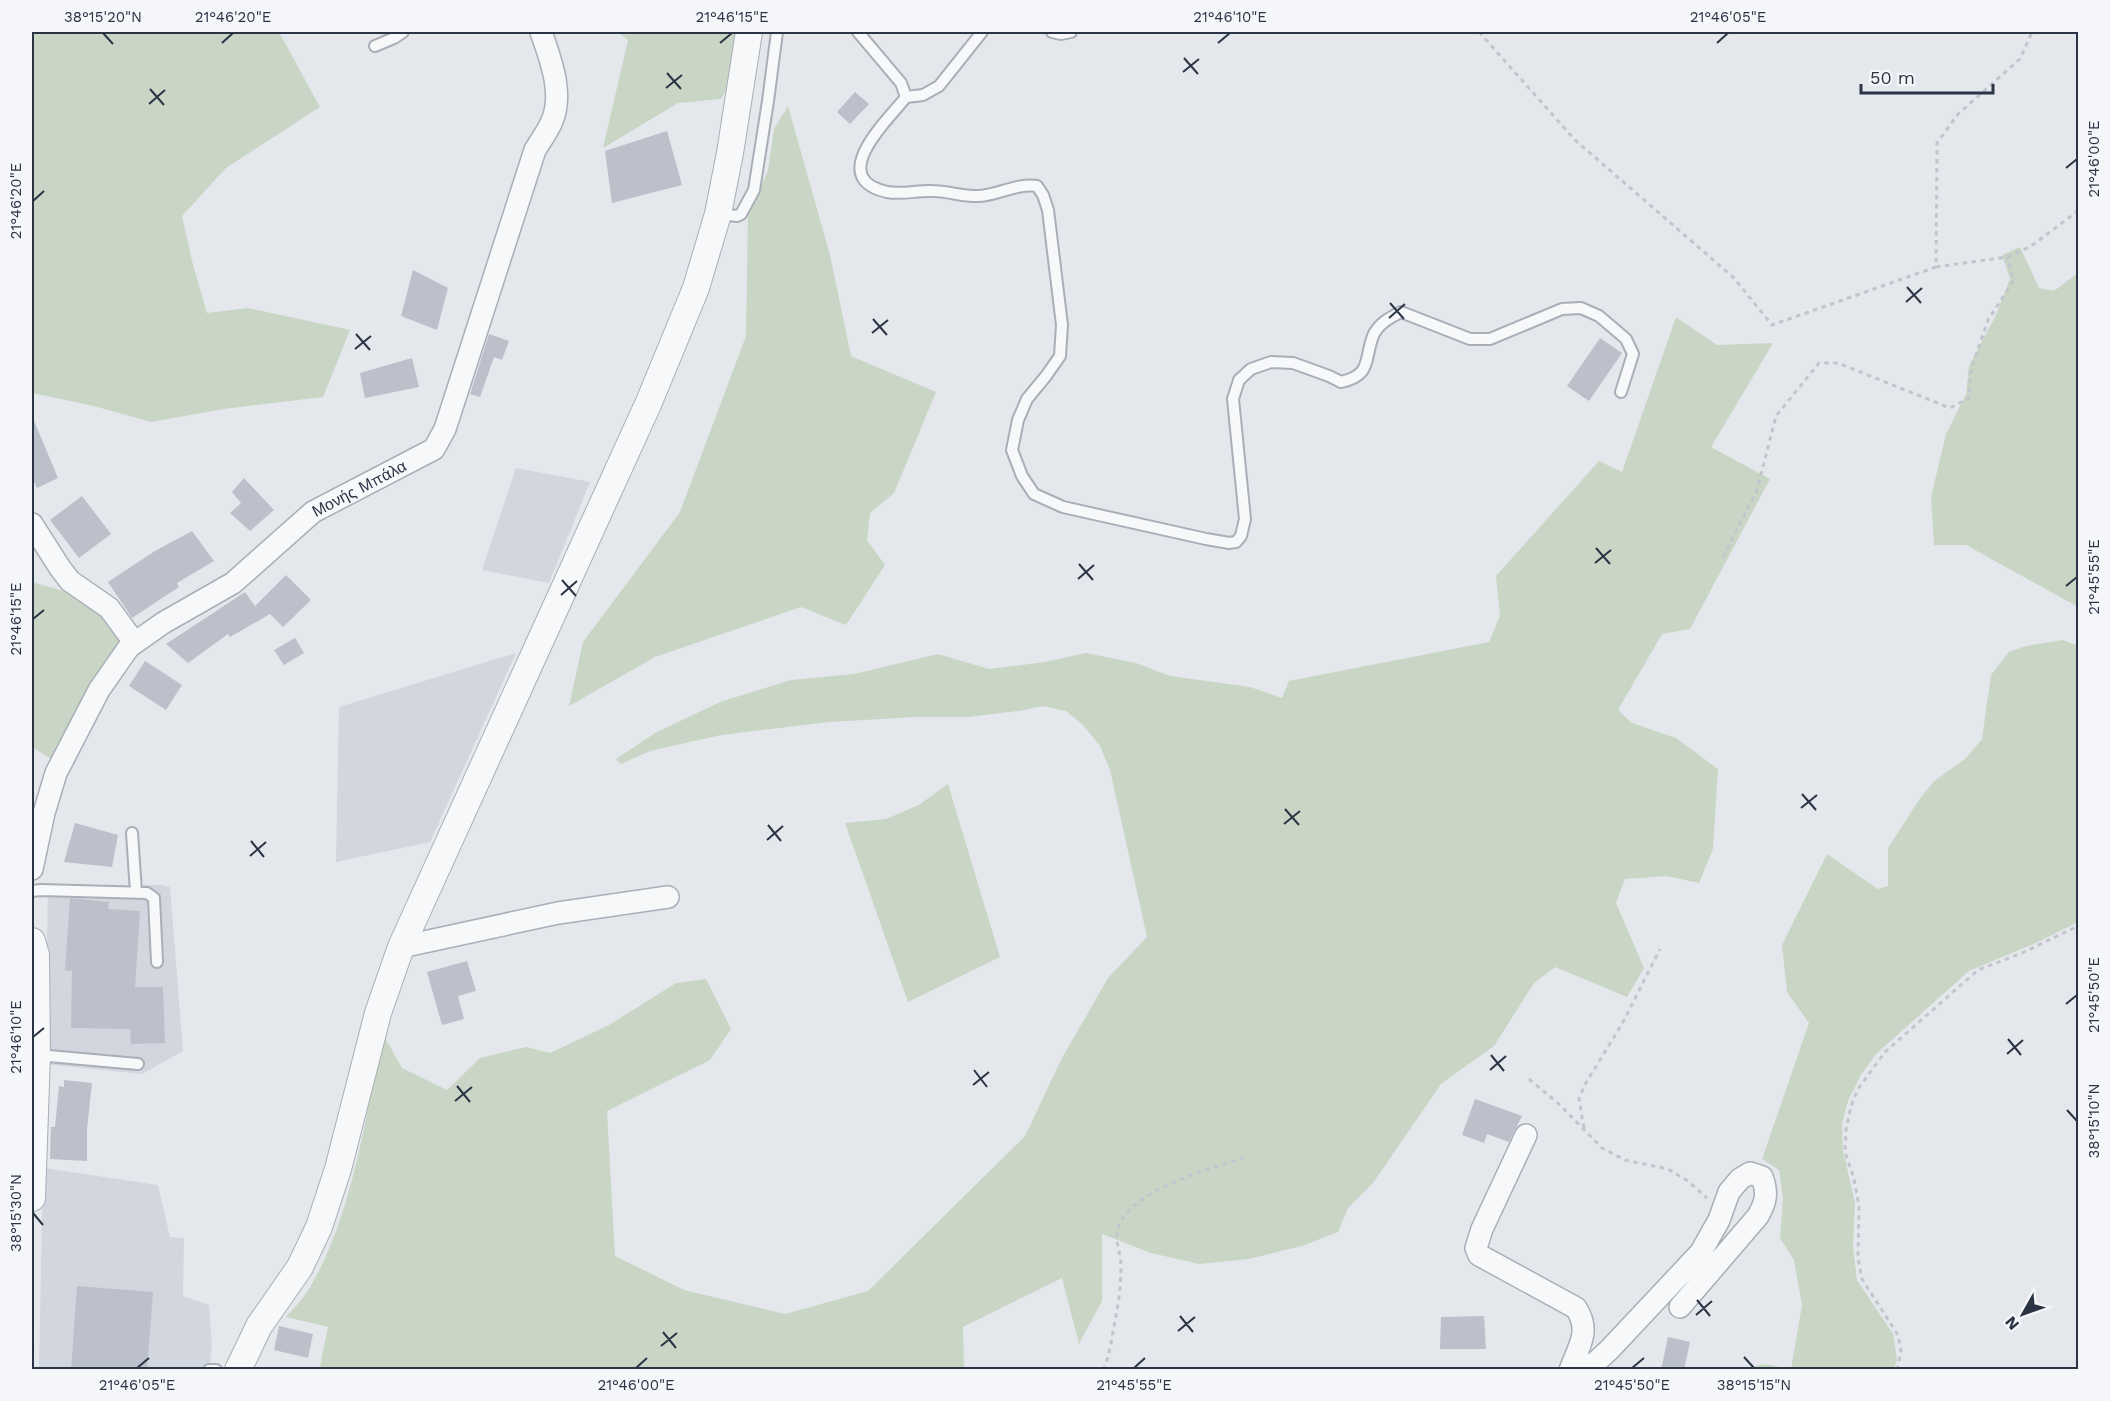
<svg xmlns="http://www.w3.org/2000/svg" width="2110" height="1401" viewBox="0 0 2110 1401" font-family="'Work Sans',sans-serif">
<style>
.built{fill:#d2d6de}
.green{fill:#c9d6c5}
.building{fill:#bbc0ca}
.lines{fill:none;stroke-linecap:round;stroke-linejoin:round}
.service-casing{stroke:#a9aeb7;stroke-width:14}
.minor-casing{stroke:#a9aeb7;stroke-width:24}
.tertiary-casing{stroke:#a9aeb7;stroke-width:28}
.path{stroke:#c2c5cb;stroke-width:3;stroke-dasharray:4.5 4.5;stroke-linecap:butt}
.service{stroke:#f7f8fa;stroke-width:10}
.minor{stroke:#f7f8fa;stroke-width:21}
.tertiary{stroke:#f7f8fa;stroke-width:26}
.ticks{fill:none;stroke:#2b3445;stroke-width:2}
.labels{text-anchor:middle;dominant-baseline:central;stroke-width:4.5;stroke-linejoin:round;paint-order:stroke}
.street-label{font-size:16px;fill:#2b3445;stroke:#f4f6f9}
.neatline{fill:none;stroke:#2b3445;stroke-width:2}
.ticks-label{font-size:15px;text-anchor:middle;fill:#2b3445}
</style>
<rect width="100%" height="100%" fill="#e4e7ec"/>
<path class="built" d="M516,468L590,482L549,583L482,570Z
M516,653L430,842L336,862L339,707Z
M161,885L170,887L183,1051L142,1074L45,1064L48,886Z
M43,1168L158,1185L170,1237L184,1238L183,1296L209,1305L212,1347L209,1369L39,1370Z"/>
<path class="green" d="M32,32H279L320,107L226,168L182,216L193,265L207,313L248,308L350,330L323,397L224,409L151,422L94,406L32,393Z
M618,32H741L735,75L721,99L678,103L603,148L628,40Z
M788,106L830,255L851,356L936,392L894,493L870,513L867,540L885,565L846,625L801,607L655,657L569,706L583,642L680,512L746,336L748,213L768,171L774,129Z
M2020,247L2039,288L2054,291L2078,273V607L1966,545H1934L1931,497L1946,434L1966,394L1969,366L1996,315L2010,279L2002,255Z
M1676,317L1717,345L1773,343L1711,447L1770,479L1690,629L1662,634L1618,710L1632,723L1676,738L1718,769L1713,849L1699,883L1666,876L1625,879L1616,903L1644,968L1627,997L1555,967L1534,983L1494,1046L1441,1084L1373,1183L1348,1208L1338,1232L1302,1246L1249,1259L1199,1264L1151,1253L1102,1234V1301L1079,1344L1062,1278L963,1327L964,1369H327L320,1366L328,1327L286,1317C294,1308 303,1299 309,1289C353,1215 365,1118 383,1034L402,1068L447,1090L480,1058L526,1047L550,1053L609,1025L676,983L706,979L731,1029L710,1060L607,1111L615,1256L684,1290L785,1314L868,1291L1025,1136L1062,1058L1108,978L1147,937L1110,770L1100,746L1083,725L1066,711L1043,706L1019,711L968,717H915L830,722L721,735L650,751L621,764L616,759L655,733L720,702L791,680L854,674L938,654L989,669L1045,662L1086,653L1136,663L1170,676L1250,687L1282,698L1289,681L1489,642L1500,616L1496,576L1599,461L1622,472Z
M32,582L81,596L95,604L126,641L53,760L32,747Z
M2063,640L2078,646V922L2036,943L1969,971L1876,1054L1861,1075L1848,1101L1842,1123L1843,1150L1855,1203L1853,1247L1857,1280L1893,1334L1897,1360L1894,1369H1742L1765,1364L1791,1369L1802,1305L1794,1260L1780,1238L1783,1198L1779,1170L1762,1159L1809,1023L1787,992L1782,945L1827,854L1878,889L1888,886V848L1919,800L1934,781L1965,759L1982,739L1991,675L2009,652L2026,646Z
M948,784L1000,957L908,1002L845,823L886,819L919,805Z"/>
<path class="building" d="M855,92L869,104L850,124L837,112Z
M667,131L682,185L612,203L605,151Z
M413,270L448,288L437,330L401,316Z
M489,334L509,341L502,360L494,357L480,397L470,394Z
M1600,338L1622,353L1589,401L1567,386Z
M412,358L419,387L365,398L360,373Z
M32,416L58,478L37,488L32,477Z
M244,478L274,510L250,531L230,513L241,503L232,492Z
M82,496L111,534L79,558L50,520Z
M192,531L214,561L177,583L179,587L132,618L108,582L155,551Z
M286,575L311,600L283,627L270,614L230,637L228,634L188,663L166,644L245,592L255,606Z
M295,638L304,653L284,665L274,650Z
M145,661L182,685L166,710L129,686Z
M75,823L118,835L112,867L64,862Z
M70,898L109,902L108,909L140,911L135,987H163L165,1043L131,1044L130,1029L71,1028L72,971L65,970Z
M467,961L476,991L458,996L464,1019L442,1025L427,972Z
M64,1080L92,1083L87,1129V1161L50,1159L51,1127H55L59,1086L64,1087Z
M1475,1099L1522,1116L1509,1142L1487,1134L1484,1143L1462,1135Z
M77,1286L153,1292L147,1370H71Z
M1484,1316L1486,1349H1440L1441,1317Z
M279,1326L313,1334L308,1358L274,1350Z
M1668,1337L1690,1342L1684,1370H1661Z"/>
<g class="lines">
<defs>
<path id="service" d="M858,32L901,83L906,97C888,120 825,178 887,192C903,195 918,190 933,191C948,191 964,197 979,196C999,195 1016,183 1037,186L1043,195L1048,210L1062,325L1060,356L1046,376L1027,399L1018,420L1012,450L1022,476L1034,494L1063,507L1206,539L1229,543L1236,542L1241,536L1245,519L1233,399L1239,380L1251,369L1271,362L1293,363L1329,376L1341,382C1372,375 1364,360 1373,336C1378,324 1389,318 1401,312L1470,339H1490L1562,309L1581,308L1599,316L1626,339L1633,354L1621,392
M1052,32L1061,34L1071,32
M375,46L394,38L403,32
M906,97L923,95L939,86L982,32
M719,214L737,216L741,214L754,190L768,101L777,32
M132,833L136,892
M32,891L41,890L147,893L154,898L157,962
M37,1055L138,1064
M209,1370H216"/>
<g id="minor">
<path d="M32,524L60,568L70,581L109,608L134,642"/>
<path id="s1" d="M32,869L44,813L56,773L99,690L129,647L163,623L233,583L313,512L434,449L445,429L535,150C541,140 548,131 552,121C564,93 550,58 541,32"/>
<path d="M401,947L558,913L668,897"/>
<path d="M1526,1135L1482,1229L1476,1248L1479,1255L1576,1308C1591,1331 1579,1346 1570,1370"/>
<path d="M1575,1370L1595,1363L1610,1349L1701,1252L1719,1220L1729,1192L1740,1179L1750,1173L1762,1177C1768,1193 1766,1202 1758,1216L1680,1307"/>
</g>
<path id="tertiary" d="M32,941L36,955L37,1055L32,1198
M238,1370L259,1326L300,1267L319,1227L338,1169L378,1013L401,947L649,402L696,288L718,214L730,153L749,32"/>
</defs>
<use href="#service" class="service-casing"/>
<use href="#minor" class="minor-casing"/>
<use href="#tertiary" class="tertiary-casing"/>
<path class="path" d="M1479,32L1575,140L1734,278L1772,325L1936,267L1937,143L1958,114L2020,59L2032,32
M1936,267L2007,257L2030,247L2078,211
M1723,557L1757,490L1776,416L1819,363H1838L1950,408L1969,398L1971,370L1988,320L2014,280L2007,257
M1529,1079L1560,1105L1602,1148L1625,1160L1668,1169L1688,1181L1707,1198
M1584,1128L1579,1099L1584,1086L1622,1024L1660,949
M1103,1370C1111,1353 1112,1334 1116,1316C1119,1300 1121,1282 1121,1266C1121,1255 1116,1244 1117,1234C1122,1191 1211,1169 1246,1157
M1897,1370L1901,1351L1898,1335L1862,1279L1858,1258L1859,1206L1854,1179L1845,1152L1846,1130L1851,1106L1858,1089L1885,1052L1978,970L2022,953L2078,926"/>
<use href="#service" class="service"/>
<use href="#minor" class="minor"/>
<use href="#tertiary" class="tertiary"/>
</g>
<path class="ticks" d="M103,33L113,44M222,43L233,33M720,43L732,33M1218,43L1230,33M1717,43L1728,33M1184,58L1198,74M1183,72L1199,59M667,73L681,89M666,88L682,75M150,89L164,105M149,104L165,90M2066,168L2077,159M33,201L44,191M1907,287L1921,303M1906,302L1922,288M1390,303L1404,319M1389,318L1405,304M873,319L887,335M872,333L888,320M356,334L370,350M355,349L371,336M1596,548L1610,564M1595,563L1611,550M1079,564L1093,580M1078,579L1094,565M562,580L576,596M2066,586L2077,577M561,595L577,581M33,619L44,610M1802,794L1816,810M1801,808L1817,795M1285,809L1299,825M1284,824L1300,811M768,825L781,841M767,840L783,826M251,841L264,857M250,856L266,842M2066,1004L2077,995M33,1037L44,1028M2008,1039L2021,1055M2007,1054L2023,1040M1491,1055L1504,1071M974,1070L987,1087M1490,1070L1506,1056M973,1085L989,1072M457,1086L470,1102M455,1101L472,1087M2067,1110L2077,1121M33,1213L43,1225M1697,1300L1710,1316M1696,1315L1712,1301M1180,1316L1193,1332M1178,1331L1195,1317M663,1332L676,1348M661,1346L677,1333M1744,1357L1754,1368M137,1368L149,1358M636,1368L647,1358M1134,1368L1145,1358M1632,1368L1644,1358"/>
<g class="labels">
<g class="street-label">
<text stroke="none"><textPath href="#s1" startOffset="526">Μονής Μπάλα</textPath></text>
</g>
</g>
<rect width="2110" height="1401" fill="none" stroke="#f4f6f9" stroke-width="66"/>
<g transform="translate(2023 1314) rotate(230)" stroke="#f4f6f9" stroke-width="4.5" paint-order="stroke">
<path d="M0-4.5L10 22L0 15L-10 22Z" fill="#2b3445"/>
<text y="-9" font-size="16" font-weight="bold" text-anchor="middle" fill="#2b3445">N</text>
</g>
<path d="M1861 84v9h132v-9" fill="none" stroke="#2b3445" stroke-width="3"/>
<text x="1870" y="84" font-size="18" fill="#2b3445" stroke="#f4f6f9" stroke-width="4.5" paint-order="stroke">50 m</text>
<rect x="33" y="33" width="2044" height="1335" class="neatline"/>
<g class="ticks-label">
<text x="103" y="22">38°15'20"N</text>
<text x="233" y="22">21°46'20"E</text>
<text x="732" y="22">21°46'15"E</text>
<text x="1230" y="22">21°46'10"E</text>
<text x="1728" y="22">21°46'05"E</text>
<text transform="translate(2094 159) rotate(-90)" y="5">21°46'00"E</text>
<text transform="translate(16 201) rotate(-90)" y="5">21°46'20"E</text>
<text transform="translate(2094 577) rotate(-90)" y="5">21°45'55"E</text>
<text transform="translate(16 619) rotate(-90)" y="5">21°46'15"E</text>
<text transform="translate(2094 995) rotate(-90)" y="5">21°45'50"E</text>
<text transform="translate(16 1037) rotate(-90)" y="5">21°46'10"E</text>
<text transform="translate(2094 1121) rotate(-90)" y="5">38°15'10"N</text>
<text transform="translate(16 1213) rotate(-90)" y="5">38°15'30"N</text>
<text x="137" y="1390">21°46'05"E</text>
<text x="636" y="1390">21°46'00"E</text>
<text x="1134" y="1390">21°45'55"E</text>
<text x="1632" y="1390">21°45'50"E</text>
<text x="1754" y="1390">38°15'15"N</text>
</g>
</svg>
